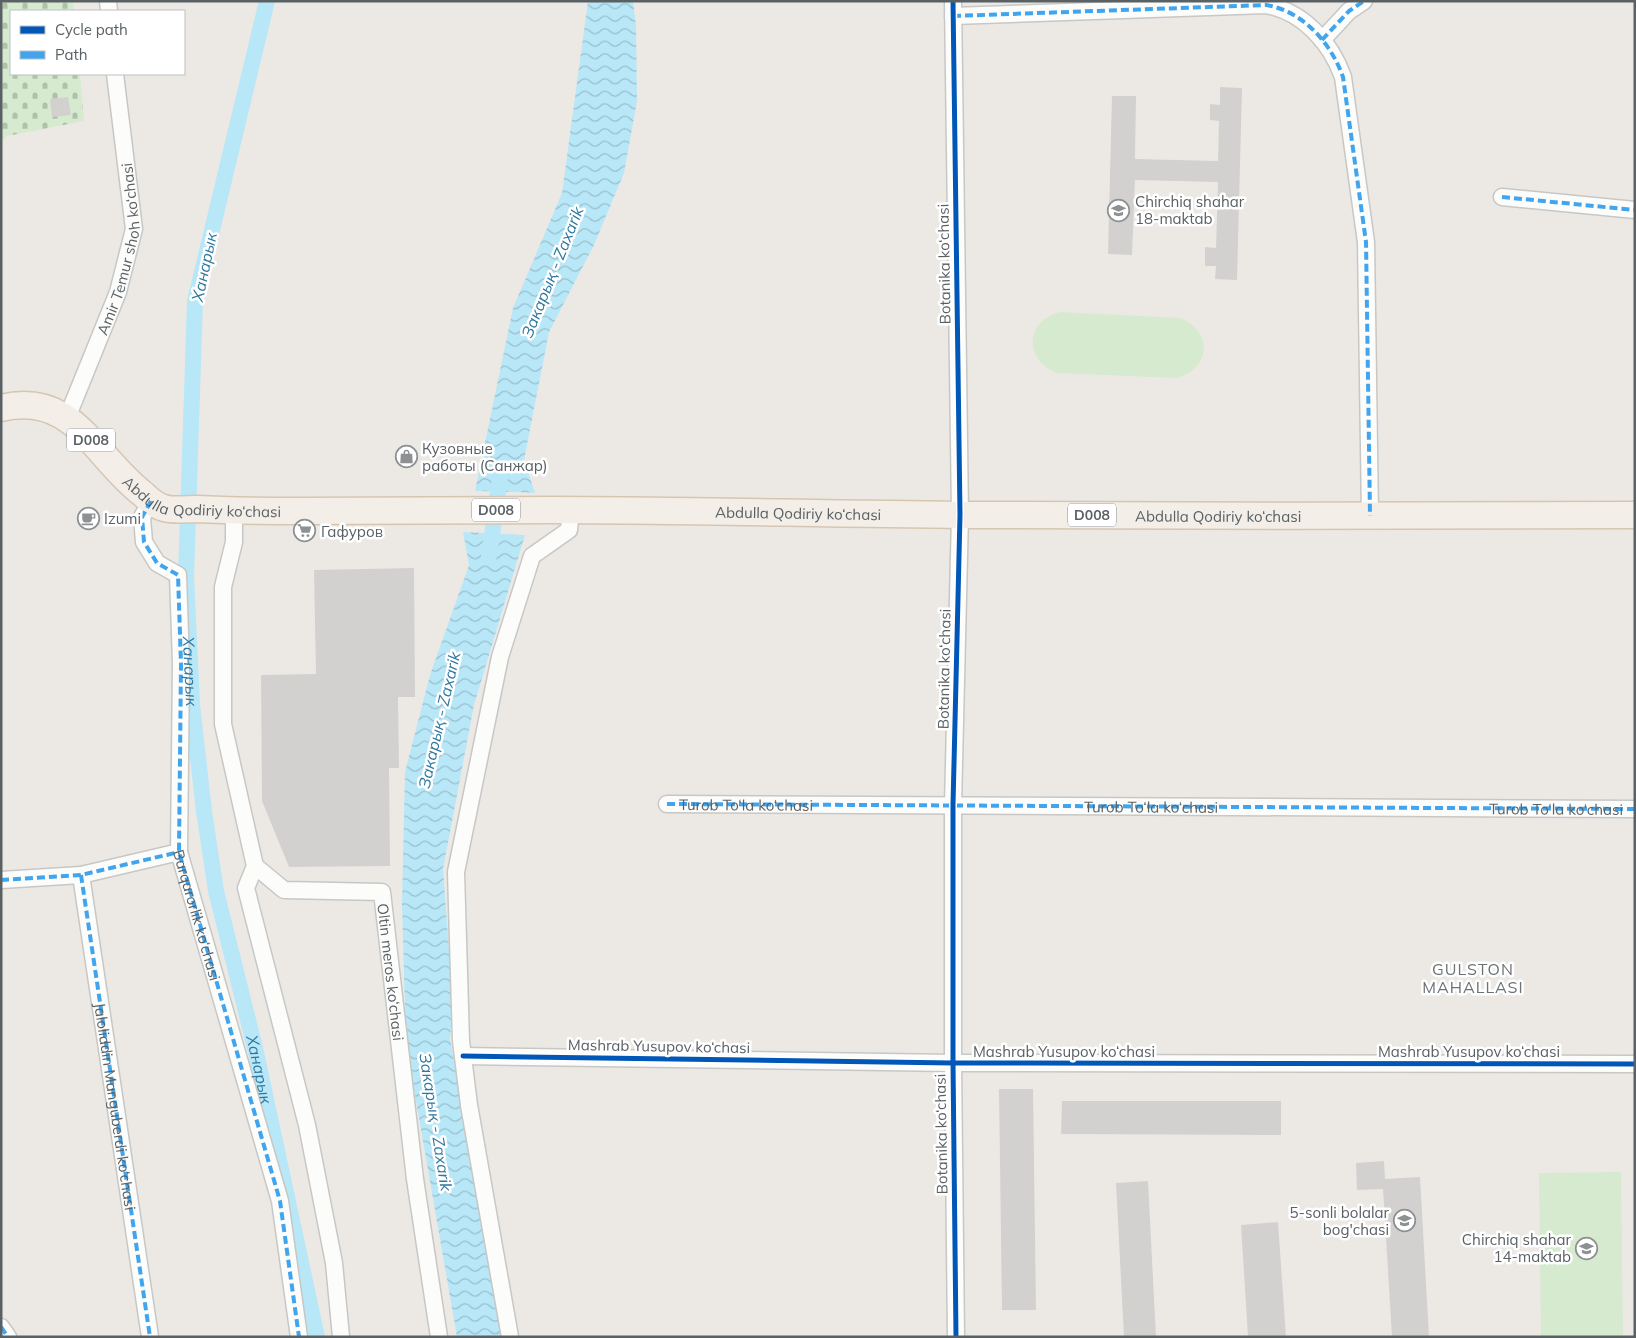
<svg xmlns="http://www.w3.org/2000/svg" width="1636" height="1338" viewBox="0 0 1636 1338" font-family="Mulish,sans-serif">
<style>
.grass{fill:#d5eace}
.cemetery{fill:url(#cemetery-stones)}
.water{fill:url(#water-waves)}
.pier{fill:#ece9e5}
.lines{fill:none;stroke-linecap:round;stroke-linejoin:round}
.canal{stroke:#b8e7f7;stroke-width:16}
.building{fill:#d3d1cf}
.street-casing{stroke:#c7c7c6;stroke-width:19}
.primary-casing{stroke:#d6c6b1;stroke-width:29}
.street{stroke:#fcfcfb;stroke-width:16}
.primary{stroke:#f3eee7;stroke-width:26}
.quiet{stroke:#40a5ee;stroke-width:4;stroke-dasharray:8 4;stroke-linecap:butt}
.cycleway-casing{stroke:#fff;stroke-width:8}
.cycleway{stroke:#0057b8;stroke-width:5}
.labels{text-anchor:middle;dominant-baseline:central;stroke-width:5;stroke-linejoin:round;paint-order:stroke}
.shield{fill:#fff;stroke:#8c9093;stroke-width:1}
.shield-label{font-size:14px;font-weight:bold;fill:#5a6165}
.poi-label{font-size:15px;fill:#5a6165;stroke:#fff;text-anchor:start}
.street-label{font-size:15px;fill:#5a6165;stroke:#fff}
.water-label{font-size:16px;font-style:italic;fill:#2e78a0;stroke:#fff}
.neighbourhood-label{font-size:16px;letter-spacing:1px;fill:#6b7377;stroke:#fff}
</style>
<defs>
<pattern id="cemetery-stones" width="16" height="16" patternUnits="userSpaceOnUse" patternTransform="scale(1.25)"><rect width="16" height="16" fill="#d5eace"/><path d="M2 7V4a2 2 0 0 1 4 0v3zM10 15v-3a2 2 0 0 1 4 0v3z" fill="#b0c1ab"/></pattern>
<pattern id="water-waves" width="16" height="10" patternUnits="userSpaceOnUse" patternTransform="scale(1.25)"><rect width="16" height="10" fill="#b8e7f7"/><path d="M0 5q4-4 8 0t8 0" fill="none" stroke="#99bfcc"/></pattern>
</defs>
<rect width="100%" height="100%" fill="#ece9e5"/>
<path class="grass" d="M1060,312L1180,318C1213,331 1211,368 1177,378L1057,373C1023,360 1025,321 1060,312Z
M1621,1172L1623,1337H1541L1539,1173Z"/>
<path class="cemetery" d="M1,1H73L74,11H11V74H80L84,121L7,136L1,142Z"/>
<path class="water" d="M588,1H633L636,26L637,101L624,173L594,245L549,332L524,460L535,493L475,491L513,308L562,193Z
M463,532L525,535L474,705L443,869L453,1005L450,1039L485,1235L501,1337H457L406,1043L402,904L405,772L430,675L469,565Z"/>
<path class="pier" d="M472,491L497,492L538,493L535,496L475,494Z"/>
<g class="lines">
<g class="canal">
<path id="s1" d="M267,1L195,301L186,576L192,704L204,811L216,891L255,1048L317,1337"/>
<path d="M489,556L501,471"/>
</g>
</g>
<path class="building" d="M1220,87L1242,88L1237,280L1215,279L1216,266H1205V247L1216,248L1218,182L1135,180L1132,255L1108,254L1112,96H1136L1135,159L1218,161L1219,121L1210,120V104L1220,105Z
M68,97L71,115L52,117L50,99Z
M414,568L415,697H398L399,768H389L390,866L289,867L262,801L261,675L316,674L314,570Z
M999,1089H1033L1036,1310H1002Z
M1062,1101H1281V1135L1061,1134Z
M1384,1161L1385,1179L1420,1177L1429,1337H1392L1383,1189L1357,1190L1356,1163Z
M1148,1181L1156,1337H1124L1116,1183Z
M1278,1222L1286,1337H1248L1241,1225Z"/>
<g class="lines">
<defs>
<g id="street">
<path d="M108,1L109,11"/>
<path d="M953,1L960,515L953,805V1063L956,1337"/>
<path d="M953,16L1266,5C1303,11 1331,43 1343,77L1366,242L1370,516"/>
<path d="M1322,40L1349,11L1364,1"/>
<path d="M1502,197L1635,210"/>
<path id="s2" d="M67,418L118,292L134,229L115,74"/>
<path d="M151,501L142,517L144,542L157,563L178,575L181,664L179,852L280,1201L299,1337"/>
<path id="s3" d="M234,511V542L223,587V724L255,866L284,890L382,892L415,1179L439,1337"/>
<path d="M667,804L1635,809"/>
<path d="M255,866L246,888L307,1125L334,1263L341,1337"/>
<path d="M81,875L150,1337"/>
<path d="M1,880L81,875L179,852"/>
<path d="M463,1056L953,1063L1635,1064"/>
<path d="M1,1327L8,1337"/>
<path d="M510,1337L469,1105L461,1041L456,872L500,657L532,556L569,530L571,510"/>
</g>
<g id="primary">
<path id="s4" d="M1,408C74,390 95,458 143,494C148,499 156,506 164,508C173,511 187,509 197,509C231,511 264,511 298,511C382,511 466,510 550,510C688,510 825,514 962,515C1186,516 1411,516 1635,515"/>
</g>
</defs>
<use href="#street" class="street-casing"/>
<use href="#primary" class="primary-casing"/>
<use href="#street" class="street"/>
<use href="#primary" class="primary"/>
<g class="quiet">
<path d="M953,16L1266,5C1303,11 1331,43 1343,77L1366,242L1370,516"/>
<path d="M1322,40L1349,11L1364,1"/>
<path d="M1502,197L1635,210"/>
<path id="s5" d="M151,501L142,517L144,542L157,563L178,575L181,664L179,852L280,1201L299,1337"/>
<path id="s6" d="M667,804L1635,809"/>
<path id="s7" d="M81,875L150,1337"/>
<path d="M1,880L81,875L179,852"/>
<path d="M1,1327L8,1337"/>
</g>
<defs>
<path id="cycleway" d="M953,1L960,515L953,805V1063L956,1337
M463,1056L953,1063L1635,1064"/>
</defs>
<use href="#cycleway" class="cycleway-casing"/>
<use href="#cycleway" class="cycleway"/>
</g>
<defs>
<symbol id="school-ring" viewBox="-11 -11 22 22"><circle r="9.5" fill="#fff" stroke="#8d9192" stroke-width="1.5"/><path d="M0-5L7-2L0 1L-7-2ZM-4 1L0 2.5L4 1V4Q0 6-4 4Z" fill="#8d9192"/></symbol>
<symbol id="shop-ring" viewBox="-11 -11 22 22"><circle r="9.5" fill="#fff" stroke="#8d9192" stroke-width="1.5"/><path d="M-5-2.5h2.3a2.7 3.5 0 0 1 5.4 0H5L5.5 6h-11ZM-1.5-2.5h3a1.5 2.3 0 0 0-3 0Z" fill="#8d9192"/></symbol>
<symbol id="cafe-ring" viewBox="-11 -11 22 22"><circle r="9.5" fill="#fff" stroke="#8d9192" stroke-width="1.5"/><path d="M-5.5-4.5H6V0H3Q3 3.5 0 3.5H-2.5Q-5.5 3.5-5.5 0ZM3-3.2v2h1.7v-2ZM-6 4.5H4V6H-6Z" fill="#8d9192"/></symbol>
<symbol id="supermarket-ring" viewBox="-11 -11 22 22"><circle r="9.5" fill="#fff" stroke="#8d9192" stroke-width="1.5"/><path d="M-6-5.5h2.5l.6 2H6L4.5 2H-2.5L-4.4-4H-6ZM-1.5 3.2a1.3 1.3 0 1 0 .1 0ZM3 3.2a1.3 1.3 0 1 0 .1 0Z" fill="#8d9192"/></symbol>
</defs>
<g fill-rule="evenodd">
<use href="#school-ring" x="1106" y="198" width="25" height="25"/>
<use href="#shop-ring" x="394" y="444" width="25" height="25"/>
<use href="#cafe-ring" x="76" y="506" width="25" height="25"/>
<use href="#supermarket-ring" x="292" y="518" width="25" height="25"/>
<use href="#school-ring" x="1392" y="1208" width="25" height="25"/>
<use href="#school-ring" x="1574" y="1236" width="25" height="25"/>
</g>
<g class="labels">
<g class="shield">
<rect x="67" y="428.5" width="48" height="23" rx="4"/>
<rect x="472" y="498.5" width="48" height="23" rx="4"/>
<rect x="1068" y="503.5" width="48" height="23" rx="4"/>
</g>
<g class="shield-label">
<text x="91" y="440">D008</text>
<text x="496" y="510">D008</text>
<text x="1092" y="515">D008</text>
</g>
<g class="poi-label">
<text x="1135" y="201">Chirchiq shahar<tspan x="1135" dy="17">18-maktab</tspan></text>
<text x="422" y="448">Кузовные<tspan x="422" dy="17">работы (Санжар)</tspan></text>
<text x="104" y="518">Izumi</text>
<text x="321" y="531">Гафуров</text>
<text x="1389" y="1212" text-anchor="end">5-sonli bolalar<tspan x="1389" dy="17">bog'chasi</tspan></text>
<text x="1571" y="1239" text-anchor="end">Chirchiq shahar<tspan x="1571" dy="17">14-maktab</tspan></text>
</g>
<g class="street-label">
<text stroke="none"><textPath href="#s2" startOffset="179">Amir Temur shoh ko‘chasi</textPath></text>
<text transform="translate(944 264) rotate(-91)">Botanika ko‘chasi</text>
<text stroke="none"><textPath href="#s4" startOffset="236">Abdulla Qodiriy ko‘chasi</textPath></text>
<text stroke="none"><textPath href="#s4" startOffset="836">Abdulla Qodiriy ko‘chasi</textPath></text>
<text stroke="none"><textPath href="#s4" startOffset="1256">Abdulla Qodiriy ko‘chasi</textPath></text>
<text transform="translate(944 669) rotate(-89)">Botanika ko‘chasi</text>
<text stroke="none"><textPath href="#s6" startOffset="79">Turob To‘la ko‘chasi</textPath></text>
<text stroke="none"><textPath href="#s6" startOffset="484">Turob To‘la ko‘chasi</textPath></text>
<text stroke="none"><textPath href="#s6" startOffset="889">Turob To‘la ko‘chasi</textPath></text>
<text stroke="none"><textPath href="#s5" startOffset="435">Barqarorlik ko‘chasi</textPath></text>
<text stroke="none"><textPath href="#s3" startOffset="576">Oltin meros ko‘chasi</textPath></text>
<text transform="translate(659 1046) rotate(1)">Mashrab Yusupov ko‘chasi</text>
<text x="1064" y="1051">Mashrab Yusupov ko‘chasi</text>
<text x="1469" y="1051">Mashrab Yusupov ko‘chasi</text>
<text stroke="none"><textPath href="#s7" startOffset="234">Jaloliddin Manguberdi ko‘chasi</textPath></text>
<text transform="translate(941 1134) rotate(-91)">Botanika ko‘chasi</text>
</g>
<g class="water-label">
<text transform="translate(204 267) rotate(-78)">Ханарык</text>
<text transform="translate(552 272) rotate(-68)">Закарық - Zaxarik</text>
<text stroke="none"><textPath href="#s1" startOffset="679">Ханарык</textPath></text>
<text transform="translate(439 720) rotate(-77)">Закарық - Zaxarik</text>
<text stroke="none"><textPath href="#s1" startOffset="1084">Ханарык</textPath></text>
<text transform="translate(436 1122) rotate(81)">Закарық - Zaxarik</text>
</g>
<g class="neighbourhood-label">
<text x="1473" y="969">GULSTON<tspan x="1473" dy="18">MAHALLASI</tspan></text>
</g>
</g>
<rect width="1636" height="1338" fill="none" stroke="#5a6165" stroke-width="5"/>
<rect x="10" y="10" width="175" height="65" fill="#ffffff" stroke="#bdc0c1"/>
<rect x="20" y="26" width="25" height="8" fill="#0057b8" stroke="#bdc0c1"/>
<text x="55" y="35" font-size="15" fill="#5a6165">Cycle path</text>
<rect x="20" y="51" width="25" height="8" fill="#40a5ee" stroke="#bdc0c1"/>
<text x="55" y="60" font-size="15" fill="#5a6165">Path</text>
</svg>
